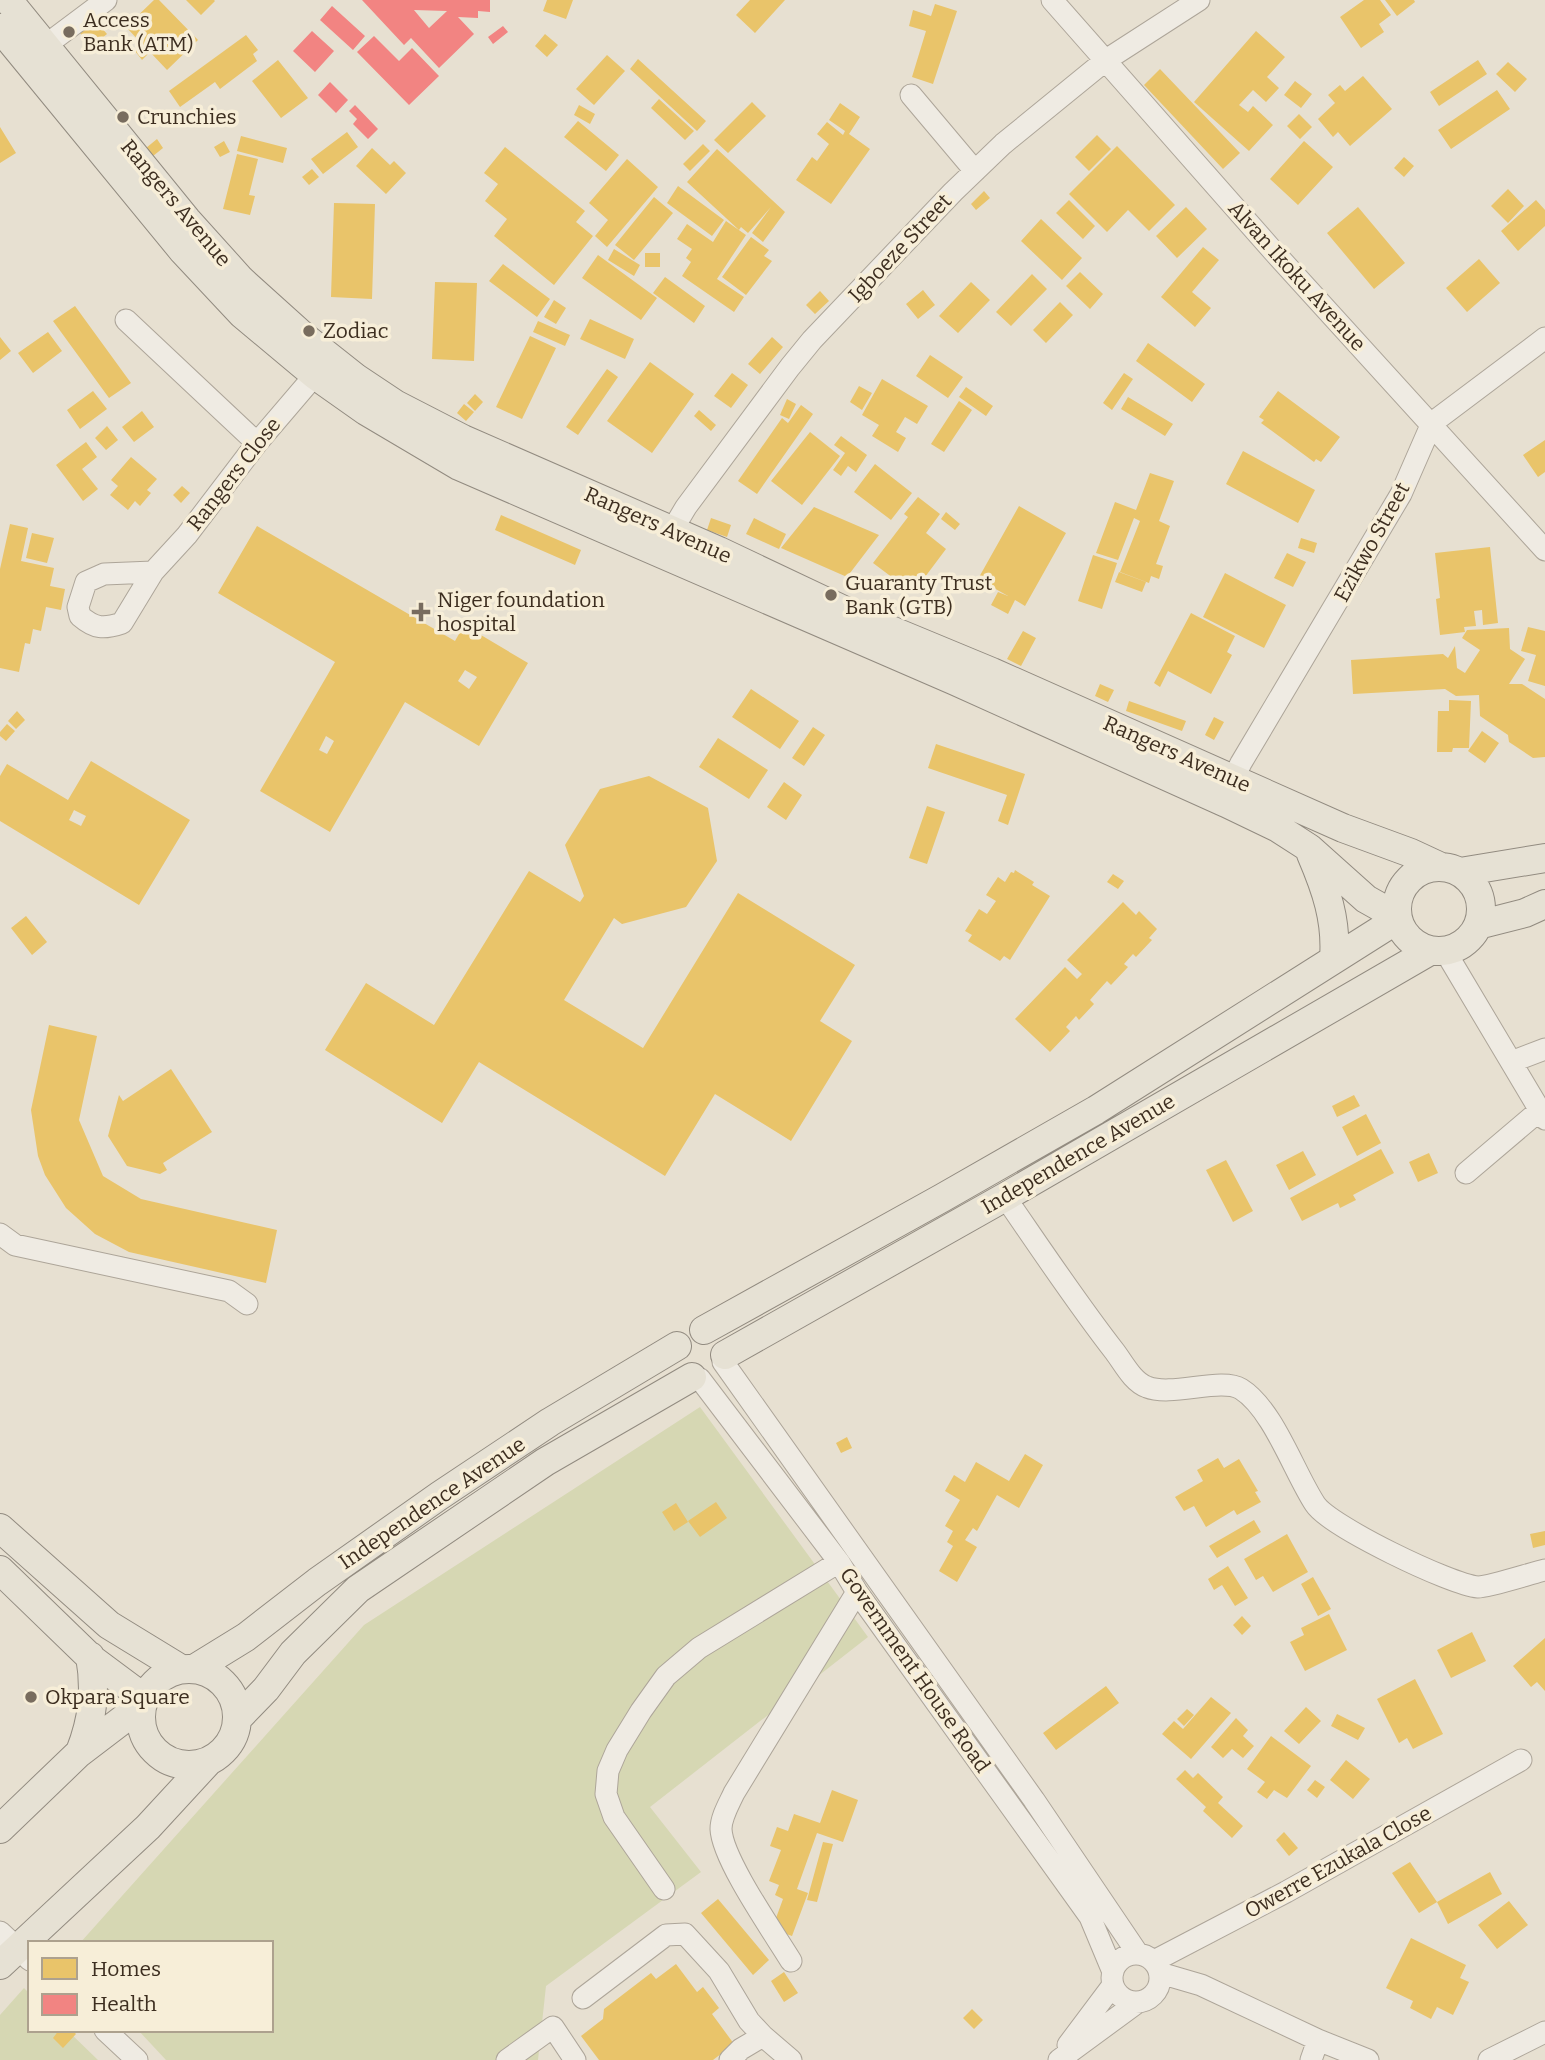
<svg xmlns="http://www.w3.org/2000/svg" width="1545" height="2060" viewBox="0 0 1545 2060" font-family="Bitter,serif">
<style>
.green{fill:#d6d7b3}
.homes{fill:#e9c46a;fill-rule:evenodd}
.health{fill:#f28482;fill-rule:evenodd}
.lines{fill:none;stroke-linecap:round;stroke-linejoin:round}
.minor-casing{stroke:#ada599;stroke-width:23}
.major-casing{stroke:#928b80;stroke-width:30}
.minor{stroke:#efebe3;stroke-width:21}
.major{stroke:#e6e1d4;stroke-width:28}
.poi-dot{fill:#786c5e;stroke:#f7eed8;stroke-width:2.5}
.labels{text-anchor:middle;dominant-baseline:central;stroke-width:7;stroke-linejoin:round;paint-order:stroke}
.poi-label{font-size:21px;fill:#3d2e20;stroke:#f7eed8;text-anchor:start}
.street-label{font-size:21px;fill:#3d2e20;stroke:#f7eed8}
</style>
<rect width="100%" height="100%" fill="#e7e0d1"/>
<path class="green" d="M700,1407L868,1637L650,1807L701,1872L546,1986L538,2060H166L138,2030H271V1943H80L364,1625Z
M24,1988L30,1994V2030H67L98,2060H0V2015Z"/>
<path class="homes" d="M154,0H159L198,40L167,70L150,52L142,60L135,51L142,44L126,27Z
M186,0H214L215,1L201,15Z
M547,0H573L566,19L543,11Z
M750,0H785L755,33L736,15Z
M1364,0H1380L1391,15L1379,24L1384,32L1361,48L1340,17Z
M1385,0H1414L1415,2L1397,16Z
M935,4L957,11L933,84L912,77L926,31L909,26L913,10L931,16Z
M94,19L107,34L92,46L79,32Z
M1256,31L1285,57L1267,77L1279,88L1266,102L1253,90L1239,105L1248,112L1253,106L1273,125L1249,151L1194,102Z
M545,34L558,45L547,57L535,46Z
M246,35L258,50L253,54L257,61L220,89L215,82L180,107L169,91Z
M607,55L625,71L594,105L576,89Z
M638,59L706,121L697,131L630,69Z
M278,60L308,98L281,118L252,81Z
M1478,60L1487,74L1439,106L1430,92Z
M1508,62L1527,79L1515,92L1496,74Z
M1160,69L1240,153L1223,169L1144,85Z
M1363,76L1392,109L1350,146L1338,132L1333,137L1318,119L1335,103L1328,95L1340,85L1345,91Z
M1295,81L1312,94L1301,108L1284,95Z
M1497,90L1510,109L1451,149L1438,130Z
M659,99L694,131L685,140L651,108Z
M752,102L766,116L728,153L714,140Z
M840,103L860,117L849,134L870,149L831,204L796,180L812,157L817,161L829,144L817,134L827,122L843,135L845,131L829,120Z
M579,105L595,114L590,124L574,115Z
M1299,114L1312,127L1300,139L1287,126Z
M578,121L619,155L606,171L564,137Z
M0,127L16,153L0,163Z
M347,132L358,147L323,174L311,159Z
M1097,135L1111,149L1089,171L1075,157Z
M241,136L287,148L283,163L237,151Z
M157,139L163,148L153,156L146,148Z
M224,141L230,152L220,157L214,147Z
M1304,141L1333,167L1298,205L1270,179Z
M703,144L710,151L690,171L683,164Z
M1117,146L1175,205L1149,231L1128,210L1107,232L1069,194Z
M505,147L585,211L576,222L593,236L554,285L494,236L507,219L485,201L498,184L484,173Z
M372,148L390,165L394,161L406,173L386,194L356,166Z
M717,149L785,212L763,242L752,233L771,207L748,233L741,227L739,230L687,182Z
M237,154L258,159L249,195L255,196L250,215L223,209Z
M1404,157L1414,166L1404,177L1394,168Z
M627,159L658,187L607,247L595,236L608,220L589,203Z
M312,169L319,177L309,185L302,177Z
M678,186L724,220L712,236L667,203Z
M1508,189L1524,206L1508,223L1491,206Z
M984,191L990,198L976,210L971,204Z
M654,197L673,213L634,260L615,245Z
M1069,200L1095,226L1083,239L1056,213Z
M1536,200L1545,210V226L1518,251L1501,231Z
M334,203L375,204L372,299L331,297Z
M1186,207L1207,229L1177,258L1156,236Z
M1358,207L1405,263L1374,289L1327,233Z
M1041,219L1082,258L1062,280L1021,241Z
M726,221L746,235L717,279L744,297L734,312L682,276L691,262L686,258L692,249L677,239L687,224L713,242Z
M751,237L769,250L764,256L772,261L746,295L722,277Z
M1203,247L1219,260L1192,292L1211,308L1195,327L1161,297Z
M614,249L640,265L634,276L608,260Z
M645,253H660V267H645Z
M598,255L657,298L641,320L582,278Z
M1479,259L1500,283L1467,312L1446,288Z
M503,264L550,299L537,317L489,281Z
M1080,272L1103,294L1090,309L1066,286Z
M1032,274L1047,289L1011,326L996,312Z
M665,277L705,306L694,323L653,293Z
M435,282L477,283L474,361L432,359Z
M971,282L990,300L958,333L939,316Z
M923,290L935,305L918,319L906,304Z
M820,291L829,301L815,314L806,305Z
M554,300L566,308L556,324L544,317Z
M1060,302L1073,315L1046,343L1033,330Z
M75,306L131,383L109,398L53,321Z
M590,319L634,339L625,359L580,339Z
M538,321L570,335L565,346L533,332Z
M48,332L62,351L33,373L18,353Z
M530,336L556,348L522,419L496,407Z
M0,337L11,351L0,360Z
M772,337L783,347L760,374L748,364Z
M1148,343L1205,384L1192,402L1136,361Z
M930,355L963,377L948,398L916,376Z
M650,362L694,394L652,453L607,421Z
M607,369L618,377L578,435L566,427Z
M732,373L748,385L731,408L714,396Z
M1124,373L1133,379L1112,410L1103,403Z
M882,379L928,406L917,424L905,417L896,432L906,438L898,452L872,436L879,425L862,415Z
M859,386L872,393L862,410L850,402Z
M966,387L993,406L986,416L959,397Z
M93,391L107,409L80,429L67,410Z
M1278,391L1340,437L1321,462L1316,459L1314,462L1261,423L1264,420L1259,417Z
M475,394L483,402L475,411L467,403Z
M1128,397L1173,424L1165,436L1121,409Z
M787,399L796,404L789,419L780,415Z
M959,401L972,410L944,452L931,444Z
M464,404L474,412L466,421L457,413Z
M801,405L813,414L757,494L738,481L782,418L788,423Z
M699,410L716,425L711,431L694,416Z
M142,411L154,427L134,442L122,427Z
M107,426L118,440L106,450L95,438Z
M810,432L840,456L802,505L771,481Z
M841,436L867,455L856,472L848,466L841,476L833,470L845,453L834,445Z
M1545,440V472L1538,477L1523,455Z
M86,442L97,457L82,469L98,489L83,501L56,465Z
M1243,451L1315,490L1298,523L1226,484Z
M131,457L157,479L147,490L151,493L140,506L135,501L128,510L110,495L118,486L111,480Z
M875,464L912,493L891,520L854,492Z
M1150,473L1174,481L1159,521L1170,526L1156,564L1163,566L1159,579L1151,576L1149,583L1120,572L1140,521L1134,518L1118,560L1096,553L1115,502L1136,510Z
M182,486L190,493L181,503L173,495Z
M918,497L940,514L926,533L946,549L913,593L873,563L908,517L904,514Z
M1019,506L1066,533L1025,606L1015,600L1008,614L991,605L998,592L1008,596L978,579Z
M814,507L879,535L847,577L781,548Z
M946,512L960,524L955,530L941,519Z
M501,515L581,550L575,565L495,530Z
M711,518L731,525L727,537L707,530Z
M754,518L786,534L779,549L746,534Z
M10,524L28,528L21,561L54,568L50,586L65,589L61,610L46,607L41,631L33,629L30,644L25,643L19,672L0,668V569Z
M257,526L455,641L464,625L528,663L479,746L405,702L330,832L260,791L335,662L218,593ZM465,670L477,677L469,689L458,681ZM326,736L334,741L327,754L319,750Z
M32,533L54,538L47,563L26,558Z
M1301,538L1317,543L1314,553L1298,548Z
M1490,547L1498,623L1483,625L1482,610L1474,611L1476,626L1464,627L1465,632L1440,635L1436,599L1440,598L1435,553Z
M1287,553L1306,562L1293,587L1274,578Z
M1093,555L1117,563L1102,609L1078,601Z
M1119,572L1146,582L1142,592L1115,582Z
M1225,573L1286,605L1264,648L1203,617Z
M1191,613L1235,636L1227,652L1232,655L1211,694L1168,671L1160,687L1154,683Z
M1528,627L1545,631V686L1528,681L1536,655L1521,651Z
M1509,628L1510,649L1525,659L1509,684H1522L1545,699V757L1533,758L1509,742L1508,735L1480,716L1479,695L1456,696L1445,689L1353,694L1351,660L1443,654L1448,658L1455,646L1457,668L1465,673L1480,650L1462,638L1467,630Z
M1023,631L1036,638L1021,666L1007,659Z
M1100,684L1114,690L1108,702L1095,696Z
M751,689L799,721L780,749L732,717Z
M1449,700L1471,701L1469,748H1453L1452,752H1437L1438,711H1449Z
M1129,701L1186,721L1182,731L1126,711Z
M17,711L25,720L16,729L8,721Z
M1214,717L1224,722L1214,740L1205,735Z
M7,724L15,731L6,741L0,736V732Z
M813,727L825,735L804,766L792,758Z
M1482,731L1499,743L1485,763L1468,751Z
M718,738L768,770L749,799L699,767Z
M936,744L1025,774L1008,825L998,821L1007,795L928,768Z
M91,761L190,820L139,905L0,821V776L7,764L68,800ZM74,810L86,816L81,826L69,820Z
M649,776L708,808L717,861L686,907L622,924L614,918L564,1000L643,1048L738,893L855,965L820,1021L852,1041L791,1141L715,1094L665,1176L479,1062L442,1123L325,1050L366,983L434,1025L529,871L580,902L584,896L565,845L600,789Z
M784,782L802,795L786,820L767,807Z
M927,806L945,812L927,864L909,858Z
M1015,870L1034,882L1032,885L1050,896L1010,960L1004,956L1000,961L968,941L972,935L965,931L979,909L987,914L996,901L986,895L998,877L1005,882L1011,872L1014,873Z
M1113,874L1124,881L1118,889L1107,882Z
M1123,902L1136,915L1139,911L1157,929L1149,938L1152,940L1136,957L1133,954L1124,964L1128,967L1111,985L1107,981L1098,991L1090,1000L1094,1004L1079,1020L1076,1016L1066,1027L1070,1031L1050,1052L1015,1019L1065,967L1077,979L1082,974L1067,960Z
M26,916L47,942L32,955L11,928Z
M49,1025L97,1036L79,1120L103,1176L141,1199L277,1230L266,1283L129,1252L95,1234L66,1208L45,1175L38,1156L31,1110Z
M171,1069L212,1132L163,1163L167,1170L160,1174L127,1166L108,1136L119,1095L123,1101Z
M1354,1095L1360,1106L1337,1117L1332,1106Z
M1366,1114L1381,1143L1357,1156L1342,1127Z
M1381,1149L1394,1173L1353,1195L1356,1200L1340,1208L1338,1203L1302,1221L1290,1198Z
M1303,1151L1316,1175L1289,1190L1276,1165Z
M1429,1153L1438,1173L1418,1182L1409,1162Z
M1226,1160L1253,1211L1233,1222L1206,1170Z
M847,1437L852,1448L841,1453L836,1443Z
M1025,1454L1043,1465L1019,1508L997,1495L977,1531L973,1528L965,1540L977,1547L957,1582L939,1571L953,1546L947,1542L953,1531L945,1526L960,1500L945,1491L954,1475L965,1482L976,1462L1009,1481Z
M1218,1458L1224,1468L1239,1459L1258,1491L1255,1492L1261,1502L1237,1515L1234,1510L1206,1527L1194,1506L1184,1511L1175,1497L1203,1481L1197,1470Z
M716,1502L727,1518L700,1537L688,1521Z
M676,1503L688,1522L674,1531L662,1512Z
M1254,1520L1261,1532L1217,1558L1209,1546Z
M1545,1531V1545L1533,1548L1530,1534Z
M1287,1534L1308,1572L1273,1592L1263,1576L1256,1580L1244,1559Z
M1228,1566L1248,1598L1235,1606L1222,1585L1214,1590L1208,1579Z
M1313,1577L1331,1609L1318,1616L1301,1584Z
M1329,1614L1347,1650L1305,1671L1290,1642L1304,1635L1301,1628Z
M1242,1616L1251,1626L1242,1635L1233,1625Z
M1472,1632L1486,1661L1451,1678L1437,1650Z
M1545,1638V1691L1537,1682L1531,1687L1513,1666Z
M1415,1679L1443,1734L1413,1749L1407,1738L1399,1743L1377,1699Z
M1106,1686L1119,1703L1056,1750L1043,1733Z
M1211,1697L1231,1713L1191,1759L1162,1734L1174,1721L1183,1729Z
M1306,1707L1321,1721L1299,1744L1284,1731Z
M1187,1709L1194,1715L1184,1726L1177,1719Z
M1337,1714L1365,1728L1358,1740L1331,1726Z
M1236,1718L1248,1730L1243,1736L1254,1746L1243,1758L1232,1749L1223,1758L1211,1747Z
M1271,1736L1311,1766L1287,1798L1274,1790L1267,1799L1257,1792L1265,1782L1247,1769Z
M1346,1760L1370,1779L1353,1799L1330,1780Z
M1185,1770L1193,1778L1198,1773L1223,1797L1218,1803L1243,1826L1232,1838L1203,1811L1206,1807L1176,1779Z
M1315,1780L1325,1787L1317,1798L1307,1790Z
M832,1790L858,1800L843,1842L817,1833L797,1889L808,1893L792,1936L772,1929L783,1899L775,1895L779,1885L769,1881L781,1850L770,1846L777,1827L788,1831L794,1814L820,1823Z
M1284,1832L1298,1848L1289,1856L1276,1840Z
M823,1842L833,1844L817,1902L807,1900Z
M1410,1862L1437,1902L1419,1913L1392,1873Z
M1490,1872L1502,1894L1448,1924L1437,1902Z
M718,1899L769,1960L753,1975L701,1913Z
M1509,1901L1528,1925L1497,1949L1478,1925Z
M1411,1938L1466,1965L1460,1978L1469,1982L1453,2015L1437,2007L1431,2019L1410,2008L1413,2001L1386,1988Z
M676,1964L697,1992L703,1987L719,2008L712,2014L734,2044L713,2060H599L581,2036L603,2019L604,2009L651,1973L656,1979Z
M784,1972L798,1993L784,2002L771,1981Z
M972,2009L983,2020L974,2029L963,2018Z
M59,2030H72L76,2034L63,2048L53,2038Z"/>
<path class="health" d="M362,0H490V12L478,11V18L458,17L474,34L439,68L411,38L404,45ZM414,10L447,11L429,28Z
M332,6L365,36L353,50L320,20Z
M503,26L508,32L493,44L488,37Z
M312,31L334,51L315,72L293,51Z
M374,36L399,61L412,48L439,76L409,105L357,52Z
M330,82L348,100L336,113L318,95Z
M355,105L378,129L368,139L353,124L357,119L349,111Z"/>
<g class="lines">
<defs>
<path id="minor" d="M1052,0L1274,252L1545,550
M46,45L106,0
M911,95L975,171
M126,320L257,443
M665,542L686,507L790,367L812,340L953,192L1003,144L1106,60L1199,0
M153,572L104,574L86,582L78,607L80,616C95,629 104,629 122,623L153,572L187,535L257,443L315,375
M1233,779L1241,763L1401,494L1432,423L1545,338
M1445,951L1545,1119
M1511,1062L1545,1049
M1466,1173L1539,1111
M1005,1197C1041,1249 1076,1302 1115,1352C1124,1364 1133,1382 1147,1387C1172,1397 1221,1377 1241,1389C1273,1409 1294,1472 1315,1504C1329,1526 1451,1585 1478,1587C1489,1587 1532,1573 1545,1570
M0,1234L15,1245L229,1291L247,1304
M723,1362L1034,1800L1138,1954
M700,1379L839,1562L857,1592L1090,1917L1113,1972
M664,1889L614,1817L606,1794L608,1771L617,1750L641,1711L666,1676L699,1648L839,1562
M0,1932L30,1960
M1112 1978a24 24 0 1 1 48 0a24 24 0 1 1-48 0Z
M791,1961C774,1933 722,1859 721,1829C721,1817 729,1804 734,1793L857,1592
M1154,1961L1286,1892L1521,1760
M1160,1973L1201,1985L1318,2040L1368,2060
M583,1998L666,1935L685,1934L719,1971L749,2021L763,2036
M105,2030L137,2060
M1068,2045L1113,1985
M507,2060L553,2027L575,2060
M730,2060L741,2049L763,2036L791,2060
M1059,2060L1138,2002
M1311,2060L1318,2040
M1489,2060L1545,2032"/>
<path id="major" d="M8,0L187,220L241,280L303,336L356,378L395,404L463,439L719,551L852,614L992,672L1343,828L1411,853L1439,866
M0,28L183,251L242,314L315,375L366,411L459,466L955,681L1226,803L1278,828L1309,848L1366,899L1382,908L1397,912
M1311,854C1326,889 1337,920 1334,959
M1397 909a42 42 0 1 1 84 0a42 42 0 1 1-84 0Z
M1460,872L1545,858
M1478,925L1525,913L1545,904
M704,1330L942,1198L1096,1110L1398,919
M725,1355L1005,1197L1430,951
M0,1528L109,1625L181,1669
M0,1570L93,1660L144,1698
M141 1717a48 48 0 1 1 96 0a48 48 0 1 1-96 0Z
M194,1669L246,1637L317,1582L439,1496L550,1422L677,1346
M238,1718L266,1689L293,1653L358,1589L545,1462L692,1377
M80,1752C93,1719 96,1690 90,1656
M0,1829L79,1753L142,1705
M0,1965L148,1827L207,1763"/>
</defs>
<use href="#minor" class="minor-casing"/>
<use href="#major" class="major-casing"/>
<use href="#minor" class="minor"/>
<use href="#major" class="major"/>
</g>
<g class="poi-dot">
<circle cx="69" cy="32" r="7"/>
<circle cx="123" cy="117" r="7"/>
<circle cx="309" cy="331" r="7"/>
<circle cx="831" cy="595" r="7"/>
<path d="M417.5 601.5h7v7h7v7h-7v7h-7v-7h-7v-7h7z"/>
<circle cx="31" cy="1697" r="7"/>
</g>
<g class="labels">
<g class="poi-label">
<text x="83" y="20">Access<tspan x="83" dy="24">Bank (ATM)</tspan></text>
<text x="137" y="117">Crunchies</text>
<text x="323" y="331">Zodiac</text>
<text x="845" y="583">Guaranty Trust<tspan x="845" dy="24">Bank (GTB)</tspan></text>
<text x="437" y="600">Niger foundation<tspan x="437" dy="24">hospital</tspan></text>
<text x="45" y="1697">Okpara Square</text>
</g>
<g class="street-label">
<text transform="translate(176 203) rotate(50)">Rangers Avenue</text>
<text transform="translate(900 248) rotate(-47)">Igboeze Street</text>
<text transform="translate(1297 276) rotate(48)">Alvan Ikoku Avenue</text>
<text transform="translate(234 474) rotate(-52)">Rangers Close</text>
<text transform="translate(658 525) rotate(24)">Rangers Avenue</text>
<text transform="translate(1372 542) rotate(-61)">Ezikwo Street</text>
<text transform="translate(1177 754) rotate(24)">Rangers Avenue</text>
<text transform="translate(1078 1154) rotate(-30)">Independence Avenue</text>
<text transform="translate(432 1503) rotate(-34)">Independence Avenue</text>
<text transform="translate(915 1670) rotate(55)">Government House Road</text>
<text transform="translate(1338 1862) rotate(-29)">Owerre Ezukala Close</text>
</g>
</g>
<rect x="28" y="1941" width="245" height="91" fill="#f7eed8" stroke="#ada18e" stroke-width="2"/>
<rect x="42" y="1958" width="35" height="21" fill="#e9c46a" stroke="#ada18e" stroke-width="2"/>
<text x="91" y="1976" font-size="21" fill="#3d2e20">Homes</text>
<rect x="42" y="1994" width="35" height="21" fill="#f28482" stroke="#ada18e" stroke-width="2"/>
<text x="91" y="2011" font-size="21" fill="#3d2e20">Health</text>
</svg>
